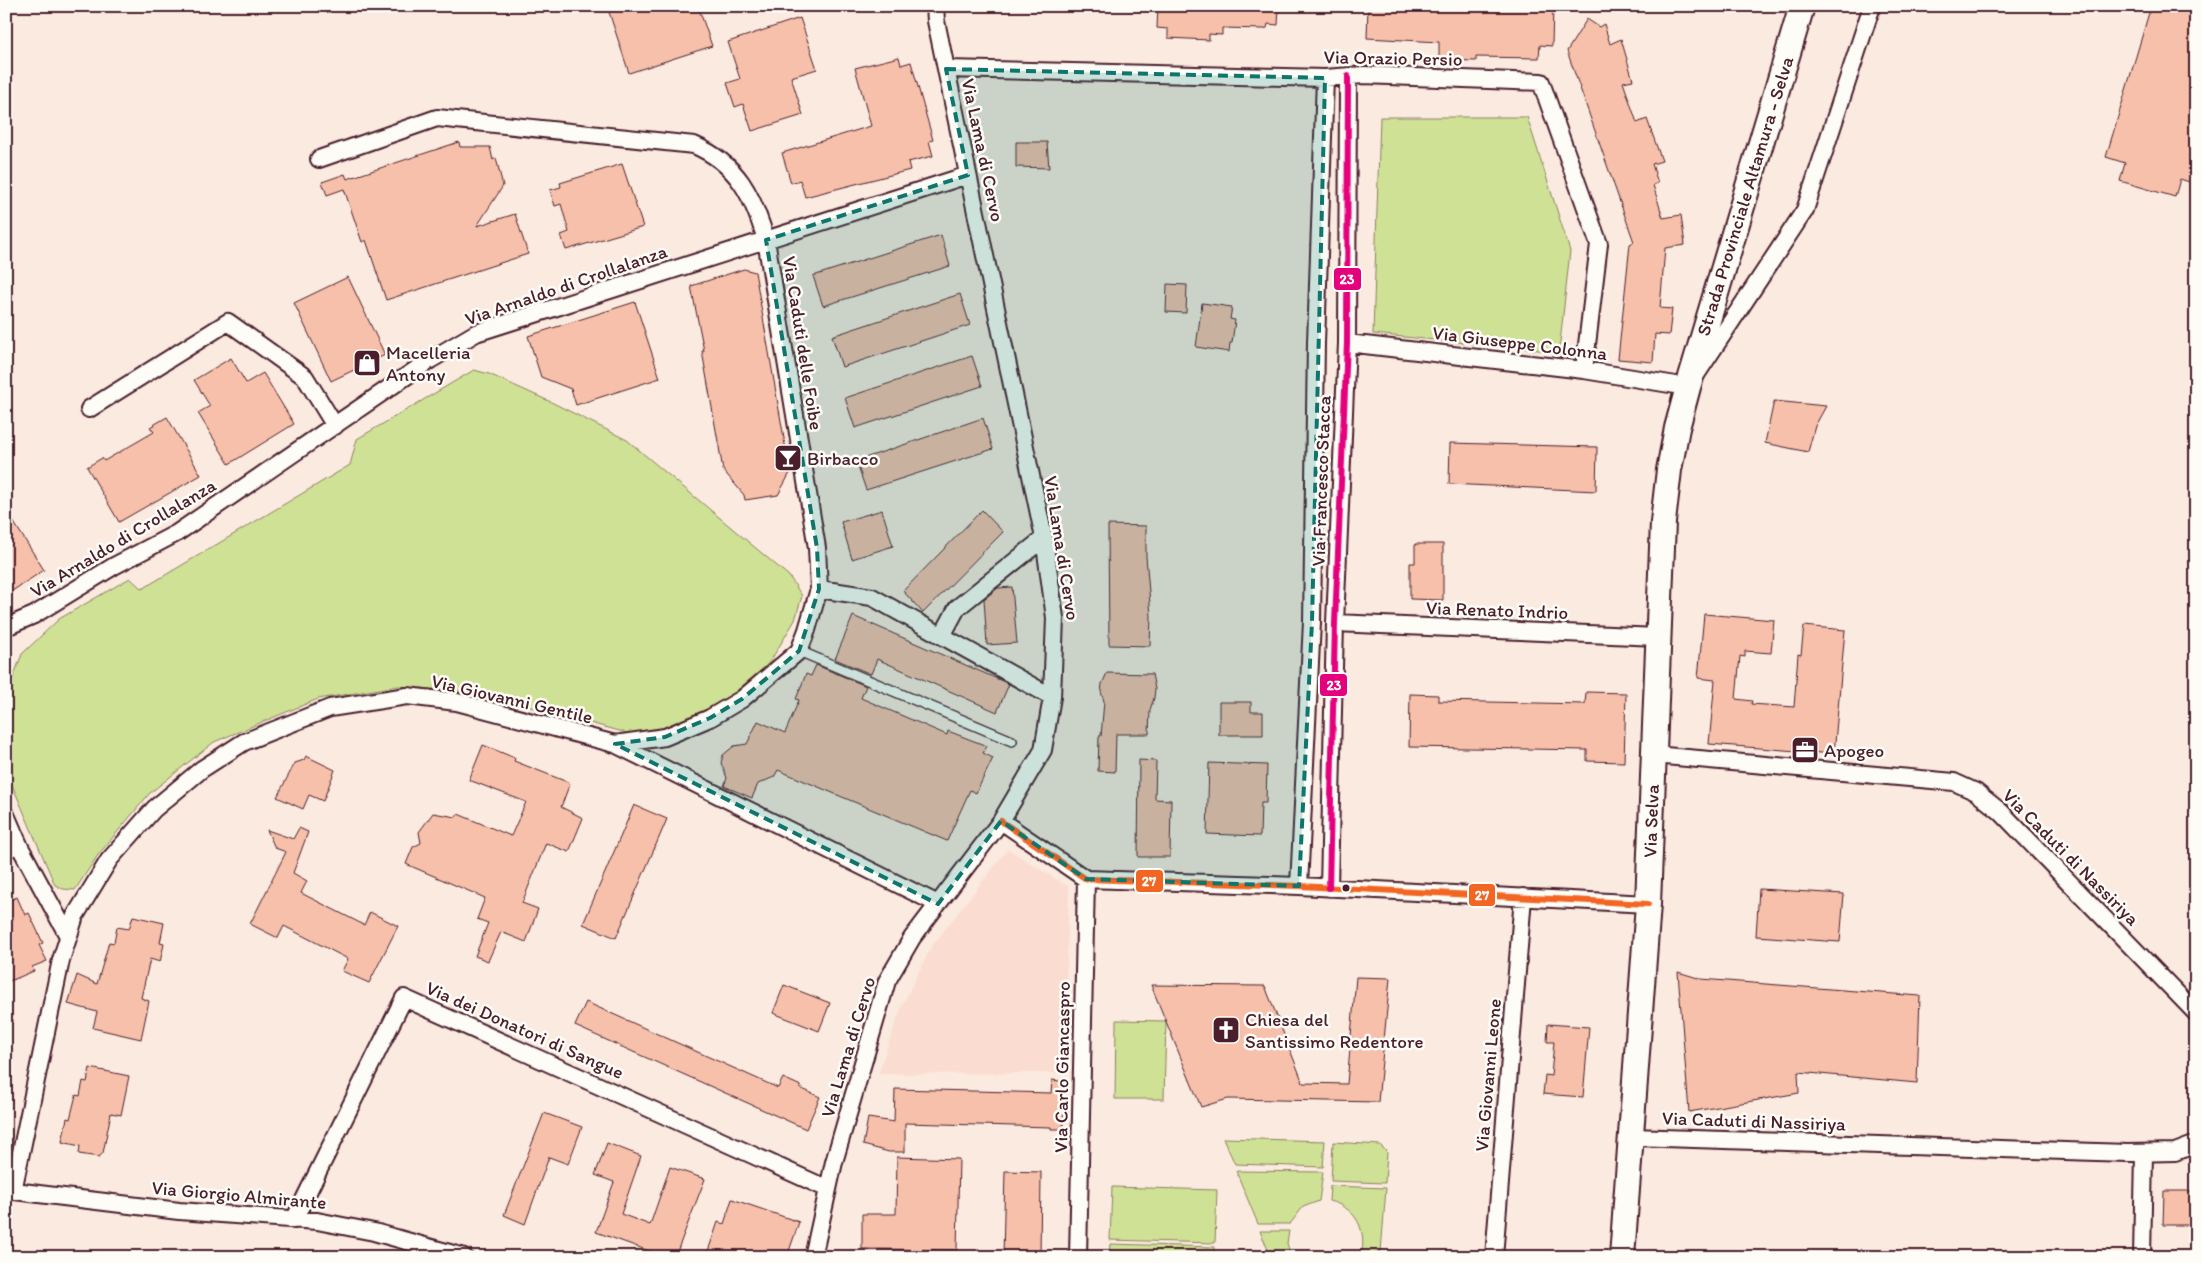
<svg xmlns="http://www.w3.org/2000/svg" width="2202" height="1263" viewBox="0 0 2202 1263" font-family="Itim,sans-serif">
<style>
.built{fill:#faddd0}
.green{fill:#cee195;stroke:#8c8060}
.building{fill:#f7c0aa;stroke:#4a1f2b}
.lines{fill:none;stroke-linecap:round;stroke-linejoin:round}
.lane-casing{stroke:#4a1f2b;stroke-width:12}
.street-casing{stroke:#4a1f2b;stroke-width:20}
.secondary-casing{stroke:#4a1f2b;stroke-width:28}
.lane{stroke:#fdfcf7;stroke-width:9}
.street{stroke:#fdfcf7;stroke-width:16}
.secondary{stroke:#fdfcf7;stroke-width:24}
.bus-1-casing{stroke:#fdfcf7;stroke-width:10}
.bus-2-casing{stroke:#fdfcf7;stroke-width:10}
.bus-1{stroke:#f26522;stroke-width:6}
.bus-2{stroke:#e5007d;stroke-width:6}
.marked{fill:#0f766e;fill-opacity:0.2;stroke:#0f766e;stroke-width:4;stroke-dasharray:10 6;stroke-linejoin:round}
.bus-dot{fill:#4a1f2b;stroke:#fdfcf7;stroke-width:2}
.labels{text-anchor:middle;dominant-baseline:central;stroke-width:5;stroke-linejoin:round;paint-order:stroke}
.street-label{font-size:19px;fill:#4a1f2b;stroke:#fdfcf7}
.poi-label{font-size:19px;fill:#4a1f2b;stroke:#fdfcf7;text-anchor:start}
.line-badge{stroke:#fdfcf7;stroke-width:2}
.badge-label{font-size:14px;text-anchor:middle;font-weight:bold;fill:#fff}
</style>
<rect width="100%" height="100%" fill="#fbeae0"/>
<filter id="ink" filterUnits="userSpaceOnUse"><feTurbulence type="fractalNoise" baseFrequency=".02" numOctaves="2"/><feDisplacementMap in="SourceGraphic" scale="10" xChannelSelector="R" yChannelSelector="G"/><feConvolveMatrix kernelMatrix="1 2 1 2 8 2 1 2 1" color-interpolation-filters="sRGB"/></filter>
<g filter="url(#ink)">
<path class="built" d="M1008,849L1069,887L1064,1073L878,1074L901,1008L931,947Z"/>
<path class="green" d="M1380,117H1527L1570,251L1559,352L1373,334Z
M474,370L489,374L551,402L627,440L789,576L802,596L795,620L771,660L751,683L716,705L679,725L658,731L627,733L478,693L398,686L318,699L214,742L150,793L98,855L75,890L63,889L55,885L7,773L6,696L22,654L59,619L130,578L142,589L350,465L357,439Z
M1116,1020L1166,1021L1164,1099H1115Z
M1223,1138L1325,1141L1323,1167L1235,1164Z
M1333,1142L1380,1145L1387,1152L1385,1183L1331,1181Z
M1236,1171L1323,1172L1319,1201L1303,1207L1290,1224H1258Z
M1330,1186L1386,1188L1381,1252H1362C1366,1226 1354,1207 1329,1201Z
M1112,1187L1217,1190L1215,1243L1110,1240Z
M1260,1231H1289L1287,1243L1291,1257H1271Z
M1110,1244L1215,1247L1214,1257H1109Z"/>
<path class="building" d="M607,6H698L712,46L629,73Z
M1158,6H1279L1278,25L1268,24L1267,28L1264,29L1222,28V35L1209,34V40L1168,38V29L1157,28Z
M1368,6H1553L1552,46L1540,45L1539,58L1476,57V61L1439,60V42L1367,38Z
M2151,6H2196V184L2180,179L2175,197L2120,181L2125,163L2106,157Z
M800,18L817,69L791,77L803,115L752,131L743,104L735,107L727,83L740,79L728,42Z
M1587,19L1599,27L1604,24L1610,44L1621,39L1633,80L1623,82L1637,123L1647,119L1662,161L1652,164L1658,183L1653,185L1663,218L1681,215L1685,245L1665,248L1660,308L1672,309L1669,335L1655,334L1653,362L1618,359L1630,244L1634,242L1567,51Z
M899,57L901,65L911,62L933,140L929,141L933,156L908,162L910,170L805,197L800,180L791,183L782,153L871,126L855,68Z
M459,142L460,147H490L493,160L496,158L503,186L477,226L515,214L528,254L386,300L366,240L362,242L344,189L327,195L322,182L345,174L347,179Z
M1016,142H1047L1049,168L1016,167Z
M622,164L643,227L566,250L561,235L569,232L561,204L555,206L550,190L561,187L560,183Z
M941,235L950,266L823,306L813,276Z
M744,269L755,272L790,473L778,495L745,500L744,495L723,470L702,351H704L691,286Z
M348,277L385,355L331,381L294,303Z
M1167,284L1187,285L1186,313L1166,312Z
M960,294L970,325L842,367L832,336Z
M635,302L660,378L576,405L571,389L541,377L528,336Z
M1202,303L1232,307L1230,319L1235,320L1232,343H1230L1229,352L1196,347Z
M972,356L982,386L855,428L845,398Z
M231,358L246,383L263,373L294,424L229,464L198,413L210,406L194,380Z
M1774,401L1826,406L1815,426L1808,452L1765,443Z
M167,417L201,475L119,522L87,467L102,458L104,461L154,432L150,427Z
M983,418L993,449L866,490L856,461Z
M1450,443L1597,447L1596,491L1449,484Z
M6,510L44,570L6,595Z
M882,510L893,546L852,559L841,522Z
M982,510L1003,532L923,613L903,591Z
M1108,525L1146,526V556L1151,616L1150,646L1109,645Z
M1415,544H1443V600L1410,599V563H1415Z
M1012,587L1017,643L987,645L984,599L998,588Z
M1704,614L1774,620L1771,653L1745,651V657L1740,656L1736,699L1752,701L1751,704L1794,707L1798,654L1801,655L1804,626L1845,630L1834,754L1709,744L1715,680L1698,678Z
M853,616L1009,684L997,712L877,659L871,674L835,659Z
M816,665L866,686L861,698L947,735L948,731L987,746L983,753L993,758L976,793L970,790L947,841L778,770L774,777L758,784L752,798L724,786L727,778L721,763L723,755L734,746L747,744L758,721L785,733L799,700L796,699L806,674L811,676Z
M1107,673L1152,674L1155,689L1154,698L1150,710L1149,734H1116L1115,772L1098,771L1099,736H1101L1104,701L1101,692L1102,684Z
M1586,692L1626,693L1624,762L1587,761V750L1409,747L1410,694L1438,695V701L1585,704Z
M1219,702H1251V712H1263V735H1219Z
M483,745L515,758L514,761L570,783L561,807L583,818L569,852L546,843L522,903L538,909L526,942L501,932L488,961L475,956L488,923L477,919L485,898L406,864L413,847L421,843L419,832L433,813L456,817L458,814L511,836L526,802L469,780Z
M306,756L335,770L323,801L309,795L303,809L277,797L295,763L304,760Z
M1139,760L1156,761L1155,799L1171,800L1170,857H1138Z
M1209,763L1267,765L1266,803H1261L1260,836L1207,834Z
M634,805L667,819L616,938L583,924Z
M299,828L308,832L293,873L307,881L301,893L364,925L370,912L398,926L369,983L342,971L348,959L284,926L278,938L250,924L286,852L275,848L267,830L293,839Z
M1759,889L1844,894L1840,942L1756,936Z
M17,897L25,915L29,913L43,943L39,945L47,961L32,967L34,971L10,981L6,972V902Z
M133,916L164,923L160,943L164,944L160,962L150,959L141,998L149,1001L141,1039L93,1028L97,1012L68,1004L77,975L97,984L109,942L114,943L117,927L129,929Z
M1678,972L1701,979L1920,996L1917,1083L1798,1072L1799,1093L1689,1112Z
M1356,977L1390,978L1378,1102L1228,1099L1201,1107L1151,985L1265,986L1303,1083L1347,1084Z
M784,985L830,1003L819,1031L773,1013Z
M586,1002L778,1088L783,1078L801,1086L800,1088L820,1097L806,1129L575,1026Z
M1548,1024L1589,1027L1583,1097L1543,1094L1545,1075L1551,1076L1554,1042H1547Z
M90,1068L129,1076L121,1115L111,1113L103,1153L99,1157L79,1154L80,1146L62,1142L67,1118L70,1119L76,1095L80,1096L83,1081L87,1082Z
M1052,1080L1066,1082L1063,1129H1051V1127L905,1123V1152H889L863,1145L868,1118L894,1122L895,1089L1051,1093Z
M544,1113L582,1127L568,1164L549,1157L525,1224L504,1215Z
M607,1143L641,1156L621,1214L650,1225L670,1167L705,1179L675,1257H666L596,1232L614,1182L595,1175Z
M897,1157L959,1159L957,1250L862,1249V1214H896Z
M1005,1171L1041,1172L1040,1257H1003Z
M2164,1191H2196V1225H2163Z
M732,1199L799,1222L787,1257H706L718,1222L724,1224Z"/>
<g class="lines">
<defs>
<path id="lane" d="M799,651L1012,741
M6,854L20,847"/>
<path id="street" d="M946,69L1325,78L1364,75L1541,82L1599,244L1584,370
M319,159L437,118L694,145C738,164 753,196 766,240L817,548L819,589L807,630L799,651L742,699L710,718L665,737L615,744
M1347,343L1584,370L1688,387L1805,210L1872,6
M89,409L228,322L305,377L335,426
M819,589L872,597L1052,697
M1335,623L1658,637
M6,627L34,615L114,566L177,533L430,360L476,333L968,175
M942,636L957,608L1044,538
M1654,755L1954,782L1976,792L2001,812L2196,1013
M6,815L20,847L68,936
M1001,821L1086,879L1299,886L1648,904
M1299,886L1312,622L1316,343L1325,78
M1329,888L1335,623L1347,343L1348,76
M1632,1137L2128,1153L2175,1152L2196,1144
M6,1190L179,1211L317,1221L374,1232L464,1257
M13,1191L61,960L75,916L109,860L154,809L202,769L244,742L330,708L407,696L457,702L615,744L938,904
M294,1220L404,998L828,1189
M813,1257L834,1162L887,981L912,938L1001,821L1043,750L1052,697L1055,618L1044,538L936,21L935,6
M1078,1257L1086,879
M1494,1257L1523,897
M2142,1257L2144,1153"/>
<path id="secondary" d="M1622,1257L1648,904L1663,522L1669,470L1677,428L1688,387L1802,6"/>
</defs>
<use href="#lane" class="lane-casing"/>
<use href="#street" class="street-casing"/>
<use href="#secondary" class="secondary-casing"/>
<use href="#lane" class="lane"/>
<use href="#street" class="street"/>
<use href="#secondary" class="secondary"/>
<defs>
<path id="bus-1" d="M1001,821L1086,879L1299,886L1648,904"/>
<path id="bus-2" d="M1329,888L1335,623L1347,343L1348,76"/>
</defs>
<use href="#bus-1" class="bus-1-casing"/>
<use href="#bus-2" class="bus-2-casing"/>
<use href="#bus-1" class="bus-1"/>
<use href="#bus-2" class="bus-2"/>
</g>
</g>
<path class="marked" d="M946,69L1325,78L1312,622L1299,886L1086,879L1001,821L938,904L615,744L665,737L710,718L742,699L799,651L819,589L817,548L766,240L968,175Z"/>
<defs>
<symbol id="shop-square" viewBox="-11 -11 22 22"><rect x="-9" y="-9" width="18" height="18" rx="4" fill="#4a1f2b" stroke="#fdfcf7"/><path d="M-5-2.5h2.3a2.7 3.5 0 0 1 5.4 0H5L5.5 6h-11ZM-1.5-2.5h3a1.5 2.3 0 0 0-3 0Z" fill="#fff"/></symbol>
<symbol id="bar-square" viewBox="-11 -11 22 22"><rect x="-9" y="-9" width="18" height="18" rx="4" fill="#4a1f2b" stroke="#fdfcf7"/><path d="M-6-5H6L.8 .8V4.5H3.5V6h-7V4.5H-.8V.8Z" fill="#fff"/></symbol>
<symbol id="office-square" viewBox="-11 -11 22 22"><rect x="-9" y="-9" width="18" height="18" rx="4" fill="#4a1f2b" stroke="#fdfcf7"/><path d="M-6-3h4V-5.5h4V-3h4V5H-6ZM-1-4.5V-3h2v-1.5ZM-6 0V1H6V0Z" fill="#fff"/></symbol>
<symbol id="church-square" viewBox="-11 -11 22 22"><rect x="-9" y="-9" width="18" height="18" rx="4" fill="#4a1f2b" stroke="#fdfcf7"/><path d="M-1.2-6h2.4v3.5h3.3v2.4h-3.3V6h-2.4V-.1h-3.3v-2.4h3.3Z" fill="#fff"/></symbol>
</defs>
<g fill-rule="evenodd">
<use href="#shop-square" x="351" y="347" width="32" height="32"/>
<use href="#bar-square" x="772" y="442" width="32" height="32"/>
<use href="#office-square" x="1789" y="734" width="32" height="32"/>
<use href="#church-square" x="1210" y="1014" width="32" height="32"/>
</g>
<circle class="bus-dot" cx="1346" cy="888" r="4.5"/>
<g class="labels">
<g class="street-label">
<text transform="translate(1393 58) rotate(1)">Via Orazio Persio</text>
<text transform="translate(983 150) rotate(78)">Via Lama di Cervo</text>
<text transform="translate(1745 196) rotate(-73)">Strada Provinciale Altamura - Selva</text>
<text transform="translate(566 285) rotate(-19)">Via Arnaldo di Crollalanza</text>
<text transform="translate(803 343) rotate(81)">Via Caduti delle Foibe</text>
<text transform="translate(1520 343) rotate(7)">Via Giuseppe Colonna</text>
<text transform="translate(1321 481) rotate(-88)">Via Francesco Stacca</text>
<text transform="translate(123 538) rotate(-31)">Via Arnaldo di Crollalanza</text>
<text transform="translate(1062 548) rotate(81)">Via Lama di Cervo</text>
<text transform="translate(1497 610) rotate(2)">Via Renato Indrio</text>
<text transform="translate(512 699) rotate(13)">Via Giovanni Gentile</text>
<text transform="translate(1651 821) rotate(-88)">Via Selva</text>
<text transform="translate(2071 857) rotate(45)">Via Caduti di Nassiriya</text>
<text transform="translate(525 1030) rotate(24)">Via dei Donatori di Sangue</text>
<text transform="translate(848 1047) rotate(-73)">Via Lama di Cervo</text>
<text transform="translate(1062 1067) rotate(-89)">Via Carlo Giancaspro</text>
<text transform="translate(1488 1075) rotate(-85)">Via Giovanni Leone</text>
<text transform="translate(1754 1121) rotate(2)">Via Caduti di Nassiriya</text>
<text transform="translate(239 1195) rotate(5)">Via Giorgio Almirante</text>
</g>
<g class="poi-label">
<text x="386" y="352">Macelleria<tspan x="386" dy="22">Antony</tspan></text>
<text x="807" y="458">Birbacco</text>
<text x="1824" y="750">Apogeo</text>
<text x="1245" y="1019">Chiesa del<tspan x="1245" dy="22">Santissimo Redentore</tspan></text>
</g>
</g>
<g class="line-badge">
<rect x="1333" y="267" width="29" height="24" rx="5" fill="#e5007d"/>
<rect x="1319" y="673" width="29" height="24" rx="5" fill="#e5007d"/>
<rect x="1135" y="869" width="29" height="24" rx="5" fill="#f26522"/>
<rect x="1468" y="883" width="28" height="24" rx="5" fill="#f26522"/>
</g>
<g class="badge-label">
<text x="1347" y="284">23</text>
<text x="1334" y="690">23</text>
<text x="1149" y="886">27</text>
<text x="1482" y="900">27</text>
</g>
<rect width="2202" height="1263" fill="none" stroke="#fdfcf7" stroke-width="25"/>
<rect x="12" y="12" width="2177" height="1238" fill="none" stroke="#4a1f2b" stroke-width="2" filter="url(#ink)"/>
</svg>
